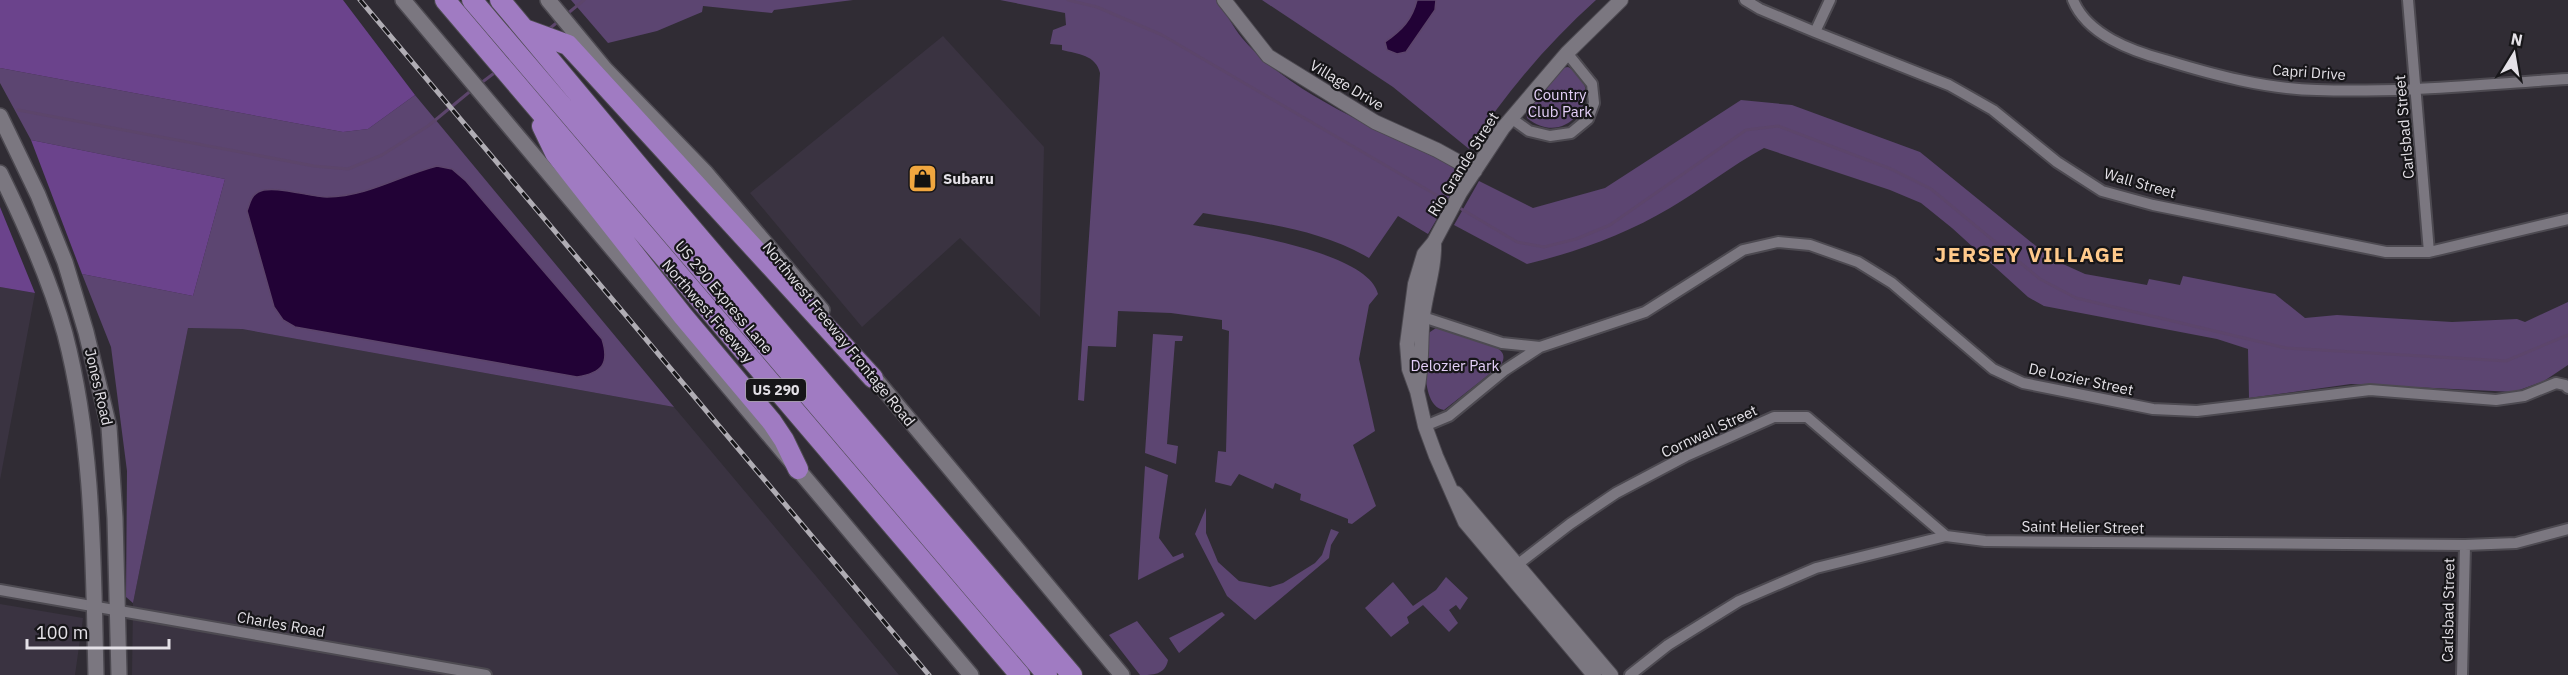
<svg xmlns="http://www.w3.org/2000/svg" width="2568" height="675" viewBox="0 0 2568 675" font-family="'IBM Plex Sans',sans-serif">
<style>
.built{fill:#3a3341}
.green{fill:#5c4571}
.forest{fill:#6b438c}
.water{fill:#220236;stroke:#5c456b;stroke-width:1.5}
.lines{fill:none;stroke-linecap:round;stroke-linejoin:round}
.stream{stroke:#5c456b;stroke-width:3}
.minor-casing{stroke:#4d4a51;stroke-width:14}
.tertiary-casing{stroke:#4d4a51;stroke-width:16}
.secondary-casing{stroke:#4d4a51;stroke-width:18}
.motorway-casing{stroke:#4d4a51;stroke-width:22}
.minor{stroke:#7b7780;stroke-width:10}
.tertiary{stroke:#7b7780;stroke-width:14}
.secondary{stroke:#7b7780;stroke-width:15}
.motorway{stroke:#a07bc2;stroke-width:20}
.rail-casing{stroke:#b0adb4;stroke-width:5}
.rail{stroke:#171619;stroke-width:3;stroke-dasharray:9;stroke-linecap:butt}
.labels{text-anchor:middle;dominant-baseline:central;stroke-width:4.5;stroke-linejoin:round;paint-order:stroke}
.shield{fill:#171619;stroke:#a6a4a9;stroke-width:1.5}
.shield-label{font-size:14px;font-weight:bold;fill:#e4e1e7}
.street-label{font-size:15px;fill:#e4e1e7;stroke:#171619}
.park-label{font-size:15px;fill:#e5d0f9;stroke:#171619}
.poi-label{font-size:15px;font-weight:bold;fill:#e4e1e7;stroke:#171619;text-anchor:start}
.district-label{font-size:21px;font-weight:bold;letter-spacing:1.5px;fill:#ffca8b;stroke:#171619}
</style>
<rect width="100%" height="100%" fill="#302c34"/>
<path class="built" d="M943,36L1044,147L1040,317L960,238L862,327L750,193Z
M0,287L35,293L0,480Z
M188,328L242,329L674,407L899,675H132L133,603Z
M0,604L83,618L75,675H0Z"/>
<path class="green" d="M571,0H853L774,10L772,13L703,6L702,12L657,31L608,43Z
M1000,0H1218C1226,13 1233,27 1242,38C1294,99 1387,131 1456,168L1460,174L1459,181L1428,234L1398,216L1369,258C1318,228 1260,223 1203,213L1193,225C1232,232 1368,251 1378,294L1369,305L1359,359L1375,431L1353,445L1376,506L1352,524L1348,523V519L1300,500L1301,494L1275,483L1273,489L1239,474L1231,486L1215,482L1218,451L1226,452L1229,331L1222,329V320L1171,313L1118,311L1116,347L1088,346L1084,401L1078,400L1100,73C1096,55 1078,54 1062,50V45L1050,44L1053,30L1066,25L1065,13Z
M1262,0H1596C1547,44 1505,94 1469,149L1393,87Z
M1568,67C1609,84 1571,153 1527,118L1526,110L1562,68Z
M0,68L343,132L368,129L415,95L674,407L242,329L188,328L133,603L126,597L127,471L111,347L82,274L193,296L225,179L31,140L0,83Z
M1741,100L1792,105L1920,152L2052,259L2085,274L2147,285L2149,279L2180,285L2183,276L2275,294L2305,318L2337,315L2452,322L2517,319L2525,322L2568,302V365L2544,381L2514,392L2351,384L2249,398L2248,349L2217,339L2044,306L2028,297L1952,228L1921,203L1890,190L1764,148C1731,166 1702,189 1670,208C1626,234 1577,252 1527,264L1454,225L1479,181L1533,208L1605,188Z
M1436,328L1495,347C1503,351 1506,356 1501,365L1444,410C1420,406 1425,353 1427,334Z
M1153,334L1183,336L1182,341H1175L1167,444L1178,446L1176,464L1145,453Z
M1145,466L1168,475L1159,538L1173,557L1183,553L1184,557L1138,580Z
M1206,508V533L1218,562L1239,581L1270,587L1283,583L1315,563L1322,555L1331,529L1339,532L1331,545L1329,558L1255,620L1227,596L1195,534Z
M1446,577L1468,598L1460,610L1456,605L1449,610L1458,623L1449,632L1423,605L1407,617L1409,623L1391,637L1365,608L1393,582L1413,606L1436,590Z
M1222,612L1225,615L1179,653L1169,638Z
M1137,621L1168,660C1165,675 1153,675 1140,675L1109,635Z"/>
<path class="forest" d="M0,0H343L415,95L368,129L343,132L0,68Z
M31,140L225,179L193,296L82,274Z
M0,207L35,293L0,287Z"/>
<path class="water" d="M1417,0H1436L1435,10L1406,52L1397,54L1387,50L1385,42C1402,30 1412,20 1417,0Z
M437,166L452,169L466,181L602,339C610,364 602,373 577,377L295,327L283,320L274,307L247,211C250,203 251,196 258,192C272,184 310,197 327,197C369,196 398,176 437,166Z"/>
<g class="lines">
<path class="stream" d="M1068,0L1097,7L1162,35L1450,203
M567,14L584,0
M549,29L560,20
M481,83L497,71
M18,110L314,166L348,169L382,155L428,126L473,89
M1458,207L1517,242L1544,247L1576,239L1610,225L1746,130L1778,126L1891,169L1931,189L2040,279L2076,298L2286,348L2506,361L2568,335"/>
<defs>
<path id="minor" d="M1745,0L1760,9L1815,32L1949,85L1993,110L2057,162L2102,191L2153,205L2386,252H2429L2568,219
M2073,0C2087,35 2132,51 2165,60C2214,75 2266,89 2317,90C2401,93 2485,84 2568,79
M2408,0L2429,252
M1815,32L1830,0
M1511,118L1529,131L1550,136L1571,133L1588,119L1594,103L1592,84L1567,53
M1417,315L1502,343L1540,347L1645,312L1743,250L1778,242L1810,245L1858,262L1892,283L1993,369L2023,383L2153,409L2197,411L2370,390L2496,400L2524,396L2556,383L2565,385L2568,388
M1425,426L1449,416L1505,370L1540,347
M1513,568L1570,524L1616,493L1686,456L1774,417H1807L1946,536
M0,590L486,675
M1630,675L1668,645L1739,601L1816,568L1946,536L1985,541L2465,545L2516,543L2568,529
M2462,675L2465,545"/>
<path id="tertiary" d="M1224,0L1268,56L1375,122L1437,150L1475,171
M1417,391C1423,364 1420,342 1423,316C1426,291 1435,268 1434,242
M1456,493L1611,675
M1594,675L1465,522L1436,456L1425,426L1417,391L1409,369L1407,344L1415,284L1424,254L1434,242L1460,193L1503,128L1567,53L1621,0"/>
<path id="secondary" d="M403,0L971,675
M548,0L605,69L706,173L822,310
M0,116L38,195L65,262L86,332L109,427L115,518L119,675
M0,173C25,224 50,279 65,334C94,445 93,561 96,675
M867,369L1122,675"/>
<path id="motorway" d="M445,0L1020,675
M472,0L1047,675
M500,0L642,170L1072,675
M527,30L568,45L873,378
M542,126L555,153L683,316L772,422L784,440L798,469"/>
</defs>
<use href="#minor" class="minor-casing"/>
<use href="#tertiary" class="tertiary-casing"/>
<use href="#secondary" class="secondary-casing"/>
<use href="#motorway" class="motorway-casing"/>
<use href="#minor" class="minor"/>
<use href="#tertiary" class="tertiary"/>
<use href="#secondary" class="secondary"/>
<use href="#motorway" class="motorway"/>
<defs>
<path id="rail" d="M360,0L929,675"/>
</defs>
<use href="#rail" class="rail-casing"/>
<use href="#rail" class="rail"/>
</g>
<defs>
<symbol id="shop-square" viewBox="-11 -11 22 22"><rect x="-9" y="-9" width="18" height="18" rx="4" fill="#f0a63f" stroke="#171619"/><path d="M-5-2.5h2.3a2.7 3.5 0 0 1 5.4 0H5L5.5 6h-11ZM-1.5-2.5h3a1.5 2.3 0 0 0-3 0Z" fill="#111"/></symbol>
</defs>
<g fill-rule="evenodd">
<use href="#shop-square" x="906" y="162" width="33" height="33"/>
</g>
<g class="labels">
<rect class="shield" x="746" y="379" width="60" height="22" rx="4.5"/>
<g class="shield-label">
<text x="776" y="390">US 290</text>
</g>
<g class="street-label">
<text transform="translate(2309 72) rotate(4)">Capri Drive</text>
<text transform="translate(1347 85) rotate(31)">Village Drive</text>
<text transform="translate(2404 127) rotate(-95)">Carlsbad Street</text>
<text transform="translate(1463 164) rotate(-58)">Rio Grande Street</text>
<text transform="translate(2140 183) rotate(16)">Wall Street</text>
<text transform="translate(724 297) rotate(50)">US 290 Express Lane</text>
<text transform="translate(708 311) rotate(49)">Northwest Freeway</text>
<text transform="translate(839 334) rotate(51)">Northwest Freeway Frontage Road</text>
<text transform="translate(2081 379) rotate(12)">De Lozier Street</text>
<text transform="translate(99 387) rotate(77)">Jones Road</text>
<text transform="translate(1709 431) rotate(-25)">Cornwall Street</text>
<text transform="translate(2083 527) rotate(1)">Saint Helier Street</text>
<text transform="translate(2448 610) rotate(-89)">Carlsbad Street</text>
<text transform="translate(281 624) rotate(10)">Charles Road</text>
</g>
<g class="park-label">
<text x="1560" y="94">Country<tspan x="1560" dy="17">Club Park</tspan></text>
<text x="1455" y="365">Delozier Park</text>
</g>
<g class="poi-label">
<text x="943" y="178">Subaru</text>
</g>
<g class="district-label">
<text x="2030" y="254">JERSEY VILLAGE</text>
</g>
</g>
<g transform="translate(2514 54) rotate(11)" stroke="#171619" stroke-width="4.5" paint-order="stroke">
<path d="M0-4.5L10 22L0 15L-10 22Z" fill="#e4e1e7"/>
<text y="-9" font-size="16" font-weight="bold" text-anchor="middle" fill="#e4e1e7">N</text>
</g>
<path d="M27 639v9h142v-9" fill="none" stroke="#e4e1e7" stroke-width="3"/>
<text x="36" y="639" font-size="18" fill="#e4e1e7" stroke="#171619" stroke-width="4.5" paint-order="stroke">100 m</text>
</svg>
